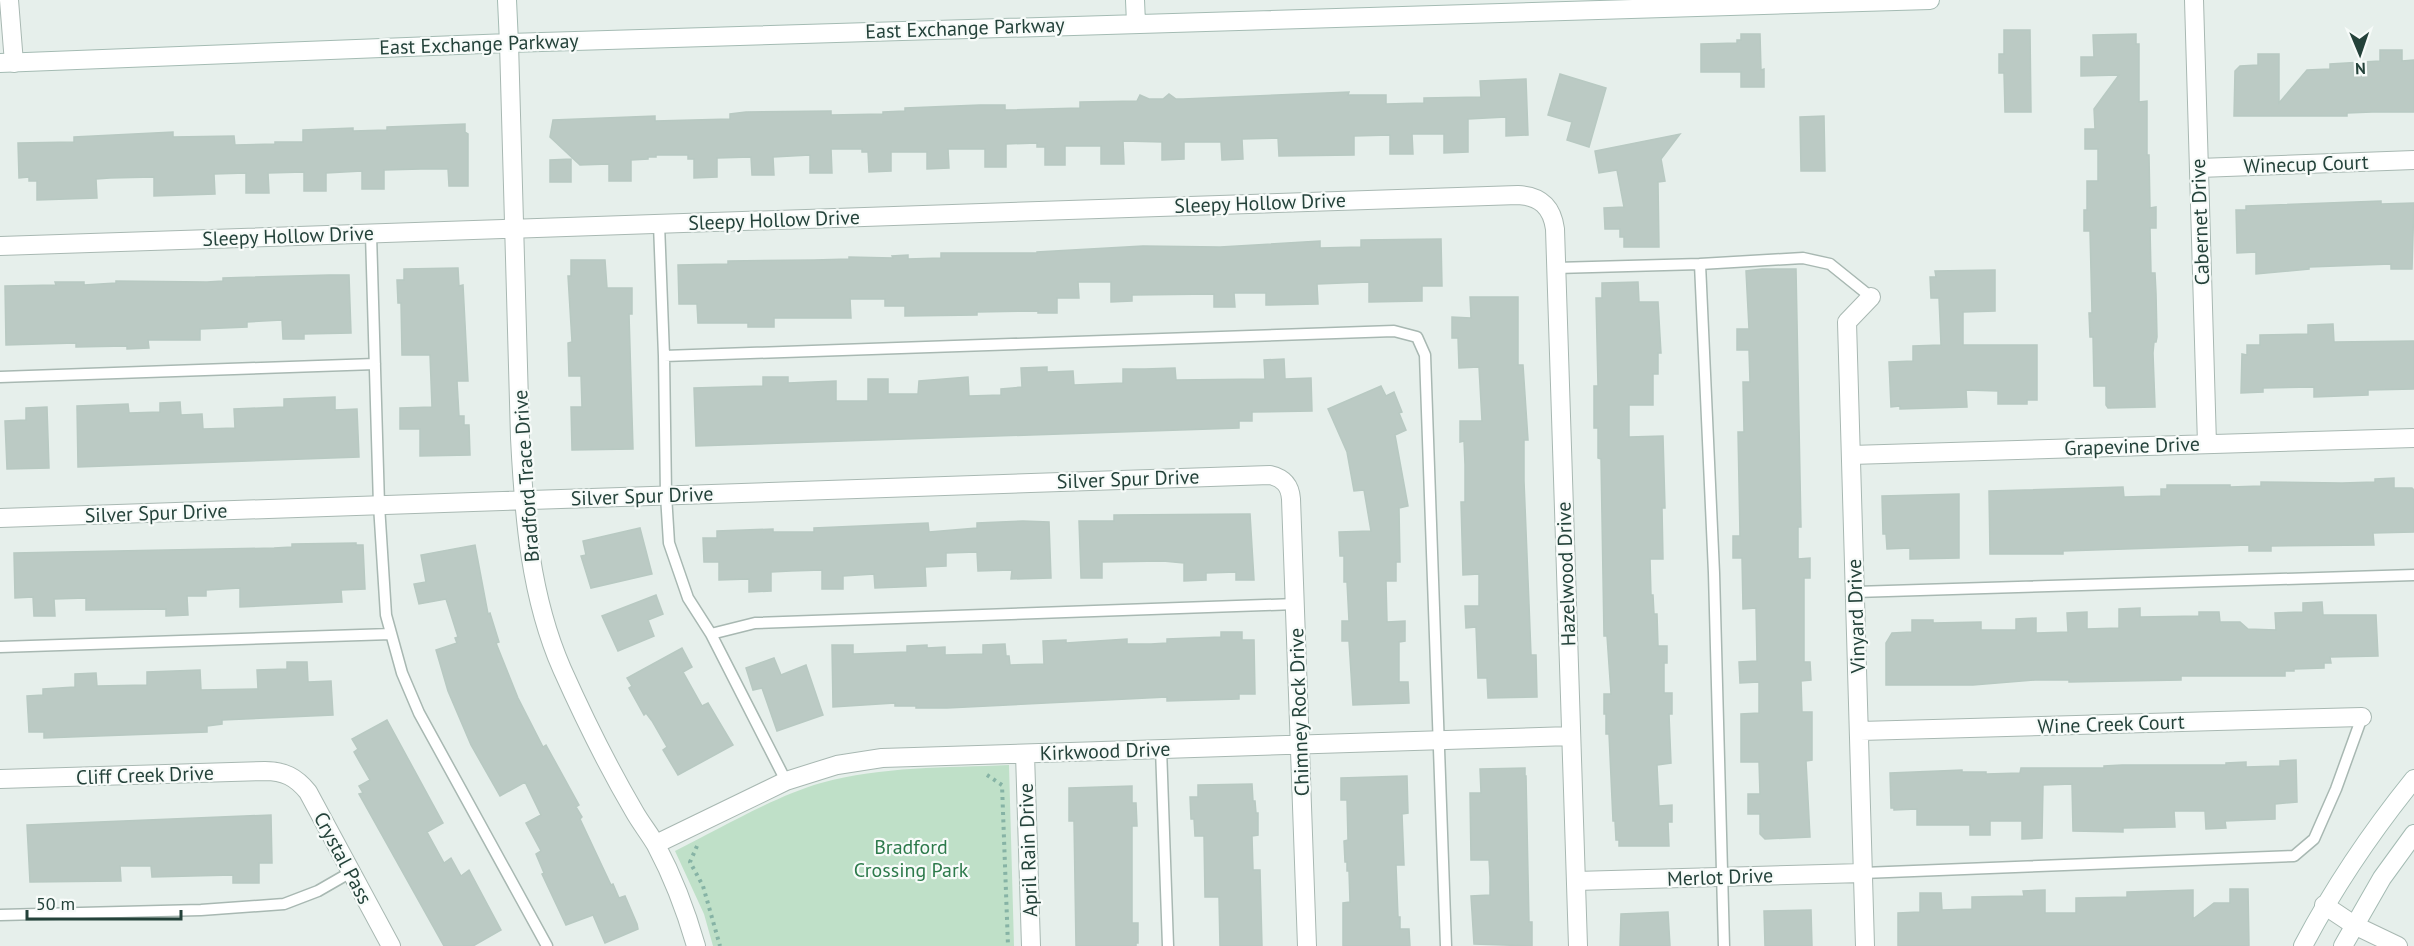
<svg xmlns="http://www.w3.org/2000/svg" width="2414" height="946" viewBox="0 0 2414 946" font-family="'PT Sans',sans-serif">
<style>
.green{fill:#bfe0c8}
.building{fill:#bbcac4;stroke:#b8c9c2;stroke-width:1.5}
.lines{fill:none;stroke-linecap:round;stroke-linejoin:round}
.lane-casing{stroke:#a8b8b2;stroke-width:13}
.street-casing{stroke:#a8b8b2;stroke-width:20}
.secondary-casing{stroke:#a4bbb3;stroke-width:20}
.path{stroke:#86b3a5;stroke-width:4;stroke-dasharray:3 4.5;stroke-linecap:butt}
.lane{stroke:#fff;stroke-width:10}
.street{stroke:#fff;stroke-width:18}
.secondary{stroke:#fff;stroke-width:18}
.labels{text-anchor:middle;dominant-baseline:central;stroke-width:4.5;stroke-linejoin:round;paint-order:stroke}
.street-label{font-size:20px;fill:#24423a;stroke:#f7fbf9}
.park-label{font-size:20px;fill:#2d7a4b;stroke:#f7fbf9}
</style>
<rect width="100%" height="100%" fill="#e6efeb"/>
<path class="green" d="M1009,765L1014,946H713L704,914L675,851C719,829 775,796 821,783C882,766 946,768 1009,765Z"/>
<path class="building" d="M2004,30H2030L2031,112H2005L2004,73H1999V54H2004Z
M1741,34H1760L1761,70L1764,69V87H1741V72H1701V44L1737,43V40H1741Z
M2136,34V44H2139V102L2147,101V155H2149L2150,208L2156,207V228H2150L2151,273H2155L2156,293L2157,337L2156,342H2154L2153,353L2155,407L2108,408L2106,405V386H2094L2093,337H2090L2089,313H2092L2090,231H2084V210H2087V181H2098V149H2085V129H2095L2094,109L2119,75L2081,76V57H2094L2093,35Z
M2380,50H2402V61L2414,60V112H2372L2347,113V116H2234L2235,71L2240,66L2258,65V54H2279V103L2307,70L2330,69V64L2380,61Z
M1560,74L1606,88L1589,147L1567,140L1572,122L1548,115Z
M1526,79L1528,135L1506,136V117L1468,119V152L1444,153V134H1412L1413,154H1390V135L1354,136V155L1279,156L1278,138L1242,139L1243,159L1222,160L1221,142H1184V159L1162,160V142L1123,141L1124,164H1101V146H1065V165H1045V147H1037V143L1006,144V167H985V149H948L949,168L927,169V152H891V171L869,172L868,152H862V149H831L832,173H810V155L773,157L774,175H752L751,157L717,158V177L694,178V159H688V155H656V157H648V159L631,160V181H609V164L580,165L550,137L553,120L655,116V121L730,119V114L746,112L831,111V115L883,114V112L905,111V108L980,105H1005V110L1080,108V102L1137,101L1140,95L1149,99H1163L1169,94L1176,99H1183L1349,92L1348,95H1386V104L1424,103V98L1481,97L1480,81Z
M1824,116L1825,171H1801L1800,117Z
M465,124V132L468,134V186H449L448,169H421L384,170V189H362V171L326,173V191H304V172L268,173L269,193H246V173L214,174L215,194L154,196V177L110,178L96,179L97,198L37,200V181H29V177L19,178L18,143L74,142V137L173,132V137L234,136L235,145L275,144V142H303V130L353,128V131L387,130V127Z
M1680,134L1661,159L1665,181L1658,182L1659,247H1624V237H1620V229H1605L1604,208L1624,207L1617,170L1599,173L1595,151Z
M571,159V182H550V160Z
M2381,201V204L2414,203L2412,269H2391V264L2309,267V269L2256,274V252L2237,253L2236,210H2246V206Z
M1441,239L1442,286H1422V301L1369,302V282L1317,284L1318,304L1266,305V293H1234L1235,307H1214V294L1132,295V301L1111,302V282H1078L1079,298H1057V313H1038V311L977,312V315L905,316V306H885V299H850L851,318H774V327H748V323H698L697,304H679L678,265L728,264V261L814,260L849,259V257L893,258L892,256L908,255V259L941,258V253H1037V252L1143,246L1220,247L1320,241V248L1361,247V240Z
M571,260H605L607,288H632V314H629L633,449L572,450L571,407H582L581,376H569L568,343L572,342L568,276H571Z
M458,268L459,286L463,285L468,381H457L459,416H464V425H469L470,455L420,456V429H400V408L432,407L430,355H402L401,303H398L397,280H404V269Z
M1762,269H1796L1801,527H1798V559L1810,558V578H1804V662H1810L1811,680L1801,681L1802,712H1812V760L1806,761L1810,837L1765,839L1760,834V814H1748V794H1760L1759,762H1741V714L1759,713V682L1740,683L1739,662L1757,661L1756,608L1743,609L1742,558H1733V536H1740L1738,432H1744L1743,382H1750L1749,350H1737V329H1749L1746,271Z
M1995,270V311L1963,312V345H2037V400H2027V404H1998V391L1966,390L1967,407L1900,409V406L1891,407L1889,362L1913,361V346L1941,345L1939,298H1931L1930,277H1936L1935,271Z
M329,275H349L351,333L304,334V339H283L282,320L247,322V327L200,329V340H148L149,348L127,349V346L76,347V343L6,345L5,286L56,285L55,282H84V285L116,283V281L207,282L223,281V278Z
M1638,282L1639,302H1658L1661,353H1658V374H1653V405H1629V437L1663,436L1665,508H1662L1663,559H1650L1651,595H1653L1654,614H1657L1658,646H1667V663H1664V693H1672V714H1669L1671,763L1657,765L1659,806L1672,805V822H1668L1669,846H1619V840H1616L1615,821H1613L1609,734H1606V714H1604V694H1611L1607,636H1604L1601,459L1598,458V428H1594V386H1598L1596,298H1602V283Z
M1470,297H1518V365H1523L1528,440H1524V481L1529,604L1531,655H1536L1537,697L1488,698L1487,678H1478L1476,627L1466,628L1465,606H1479V574L1463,575L1461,502H1465V465L1464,441L1460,442V421H1482L1479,367L1459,368L1458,338H1452V317L1471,318Z
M2333,324L2334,342L2414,341V389L2368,390V395L2314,397V387L2263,388V392L2241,393L2242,354L2247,355V345H2260V335L2308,334V325Z
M1284,359L1285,379L1311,378L1312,411L1252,412V421H1239V428L696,446L694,388L763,386V377H788V383L836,381V401H868V379H888V394H918L919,381L968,377L969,396L1001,395V389L1022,387L1021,368L1047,367V372L1073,371L1074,385L1123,383V369H1145L1175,368L1176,380L1265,379L1264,360Z
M1381,386L1386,396L1394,392L1402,412L1399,413L1406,430L1395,435L1408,506L1399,508L1400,562H1396V581H1386L1387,622L1405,621V641L1399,642V682H1408L1409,703L1353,705L1349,641H1342V621H1349L1347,582H1344V556H1340L1339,532L1371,531L1364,490L1354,491L1347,452L1328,409Z
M335,397V410L357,409L359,457L78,467L77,406L128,404L129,413L160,412V403L180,402L181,415L202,414L203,429L235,428L234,409L284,407V399Z
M47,407L49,468L7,469L5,421L26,420V408Z
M2394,478V488H2412L2414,490V532L2373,533L2374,545L2271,546V551H2249V545L2063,551V554H1990L1989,491L2123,487L2124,497L2161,496V489H2167V485H2230V487L2261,486V482L2342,483L2375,482V479Z
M1959,494V558L1910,559V548L1887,549L1886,534H1883L1882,496Z
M1250,514L1254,580H1236V572L1206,573V580L1184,581V563L1163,561L1102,562V578H1081L1079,521H1114V515Z
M1023,521L1049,522L1051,578L1011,579L1012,570L978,571L977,552L946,553V566L925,567L926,586L875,588L874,574L843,576V589H822V570L791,571L771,572V591L749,592V579L719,580V562H704L703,538H717V531L773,529V532H814V528L928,523L929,532L977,528V523Z
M640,528L652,574L591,588L581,556L586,555L583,541Z
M356,543V545H363L365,589L341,590L342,602L240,607V588L206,590V596H187L188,615L166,616V609L86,610V598L54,599L55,616H34L33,597L15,598L14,553L274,548L292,547V544Z
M475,545L488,614L490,613L499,642L496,643L518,698L543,747L546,745L579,805L576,807L582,817L580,819L611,885L613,884L619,898L625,896L637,924L638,929L605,943L593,915L566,925L542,874L544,873L536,854L541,851L526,823L541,815L525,782L500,796L471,745L448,691L436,650L457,643L455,638L458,637L446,599L419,604L414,584L426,582L421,555Z
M656,595L663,614L648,620L654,636L618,651L602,616Z
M2322,602L2323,615H2376L2378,656L2330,657L2331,663H2324V668L2294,669V671H2285V676H2181V680L2069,682V680H2035L1973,685H1886V643L1892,633L1912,632V620H1933V623L1981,622V630H2016V619L2036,618V633L2068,632L2067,613L2087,612V629L2119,628V609L2140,608V617L2199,616V612H2219L2220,622H2240L2248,629L2276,630L2275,613L2303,612V603Z
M1221,632H1242V640H1254L1255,694H1239V699L1167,701V697L947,708H916V706H895V703L833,707L832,645H853V654L907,652V646L927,645V648L945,647V655L983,654V645L1005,644L1006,656H1009L1010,665L1044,664L1043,641L1066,640V643L1127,639V644H1151L1167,643V639L1221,637Z
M682,648L692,667L683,672L702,706L708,703L733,745L678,775L663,750L667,747L652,721L646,713L644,715L629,688L632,686L627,678Z
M774,658L781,675L806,665L823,715L777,731L762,688L753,690L746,668Z
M287,662H307L308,682L331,681L333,715L222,720V724L207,726V732L44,738V732H29L27,696L43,695V689L75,687V674L96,673L97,686L147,685V672L200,670L201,690L258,689L257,670L287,669Z
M387,720L443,823L427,832L444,863L451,858L461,876L469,870L501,930L473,946H444L359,794L363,793L359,786L370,780L354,752L358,749L352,739Z
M2296,760L2297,802L2275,804V819L2225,821L2226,828L2206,829L2205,811H2174L2175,827L2123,828V832L2073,831L2072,784L2043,785L2042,838L2022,839V821H1990V835H1970V825H1917V809L1894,810V808H1891L1890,773L1962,770V772H1986V774L2020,773L2021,768H2104V766L2122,765H2226V763L2246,762V767L2280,766V761Z
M1525,768V776H1526L1529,922H1532V946L1474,944L1471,896L1490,895V877L1489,860H1471L1470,793H1481L1480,769Z
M1407,776L1408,813L1402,814L1404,865H1396L1398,917H1400V929H1409L1410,946H1343V903L1350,902L1349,871H1347V862H1345L1344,841L1348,840L1347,800H1341V778Z
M1252,784L1253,801H1255L1256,813H1258V835L1252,836L1253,870H1260L1262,946H1220L1219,897H1205L1204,836H1195L1194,819H1191L1190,797H1198V785Z
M1132,786V803H1136L1137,826H1132V923H1138V943H1136V946H1076L1074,821H1069V788Z
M271,815L272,863H259V883H233V875L152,877L151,866H120L121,881L30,882L27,825Z
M2230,889H2248L2249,946H1898V913L1920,912V893H1941L1942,910L1972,909V897L2024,896L2023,891L2045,890V913H2076V898L2127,897V892L2193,890V919L2214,903H2230Z
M1811,910L1812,946H1765L1764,911Z
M1668,912L1670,946H1620L1621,914Z"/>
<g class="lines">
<defs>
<path id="lane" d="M659,224L664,356
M371,234L379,505L386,615L402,673L419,713L547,946
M1700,264L1803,258L1830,264L1871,297
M1556,268L1700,264L1714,573L1724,946
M0,377L375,364
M1855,592L2414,575
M711,634L755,623L1295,604
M0,647L391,634
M1161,748L1168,946
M786,781L711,634L688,598L669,543L666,495L664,356L1394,331L1417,337L1425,355L1446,946
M1863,873L2294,856L2314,839L2336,789L2362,717
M0,915L201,910L284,904L318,891L351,872"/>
<path id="street" d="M9,0L14,63
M2194,0L2207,444
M509,43L520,438C524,516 530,596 562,669C583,716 607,765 634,811C640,822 649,833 656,845C673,877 686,911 696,946
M2199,168L2414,160
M0,246L1518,195C1540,196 1552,207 1555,229L1578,946
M1851,455L2414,438
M0,518L1270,475C1283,478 1290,485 1291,499L1307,946
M1860,731L2362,717
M1025,754L1031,946
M0,779L265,771C284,771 296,777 308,792L391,946
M656,844L786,781L837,765L882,758L1571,736
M1576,881L1863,873
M2324,905L2354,925L2398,946
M1865,946L1847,322L1871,297"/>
<path id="secondary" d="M507,0L509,43
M1135,0L1136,23
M0,63L509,43L1930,0
M2303,946C2334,887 2372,831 2414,779
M2343,946L2382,878L2414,834"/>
</defs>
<use href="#lane" class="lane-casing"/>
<use href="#street" class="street-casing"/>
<use href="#secondary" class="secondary-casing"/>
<path class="path" d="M987,775L1002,785L1008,946
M697,846L690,862L703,886L720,946"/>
<use href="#lane" class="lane"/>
<use href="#street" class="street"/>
<use href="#secondary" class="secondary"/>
</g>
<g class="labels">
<g class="street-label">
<text transform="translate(965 28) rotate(-2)">East Exchange Parkway</text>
<text transform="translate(479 44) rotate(-2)">East Exchange Parkway</text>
<text transform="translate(2306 164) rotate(-2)">Winecup Court</text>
<text transform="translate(1260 203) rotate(-2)">Sleepy Hollow Drive</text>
<text transform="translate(774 220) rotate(-2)">Sleepy Hollow Drive</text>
<text transform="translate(2200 222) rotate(-92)">Cabernet Drive</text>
<text transform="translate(288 236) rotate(-2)">Sleepy Hollow Drive</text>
<text transform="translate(2132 446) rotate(-2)">Grapevine Drive</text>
<text transform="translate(526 476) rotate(-94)">Bradford Trace Drive</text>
<text transform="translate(1128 479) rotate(-2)">Silver Spur Drive</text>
<text transform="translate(642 496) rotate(-2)">Silver Spur Drive</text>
<text transform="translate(156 513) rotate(-2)">Silver Spur Drive</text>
<text transform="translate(1566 574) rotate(-92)">Hazelwood Drive</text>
<text transform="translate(1856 616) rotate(-92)">Vinyard Drive</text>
<text transform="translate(1299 712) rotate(-92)">Chimney Rock Drive</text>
<text transform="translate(2111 724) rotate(-2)">Wine Creek Court</text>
<text transform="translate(1105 751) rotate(-2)">Kirkwood Drive</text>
<text transform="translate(145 775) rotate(-2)">Cliff Creek Drive</text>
<text transform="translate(1028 850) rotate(-92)">April Rain Drive</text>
<text transform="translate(343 858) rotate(62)">Crystal Pass</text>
<text transform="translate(1720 877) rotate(-2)">Merlot Drive</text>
</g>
<g class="park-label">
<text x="911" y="847">Bradford<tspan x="911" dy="23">Crossing Park</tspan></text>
</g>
</g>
<g transform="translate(2360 54) rotate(178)" stroke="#f7fbf9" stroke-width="4.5" paint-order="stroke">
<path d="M0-4.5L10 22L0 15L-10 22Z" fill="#24423a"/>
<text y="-9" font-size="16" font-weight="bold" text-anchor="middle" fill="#24423a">N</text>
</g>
<path d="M27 910v9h154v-9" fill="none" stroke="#24423a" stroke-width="3"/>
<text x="36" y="910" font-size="18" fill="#24423a" stroke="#f7fbf9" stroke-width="4.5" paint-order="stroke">50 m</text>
</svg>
